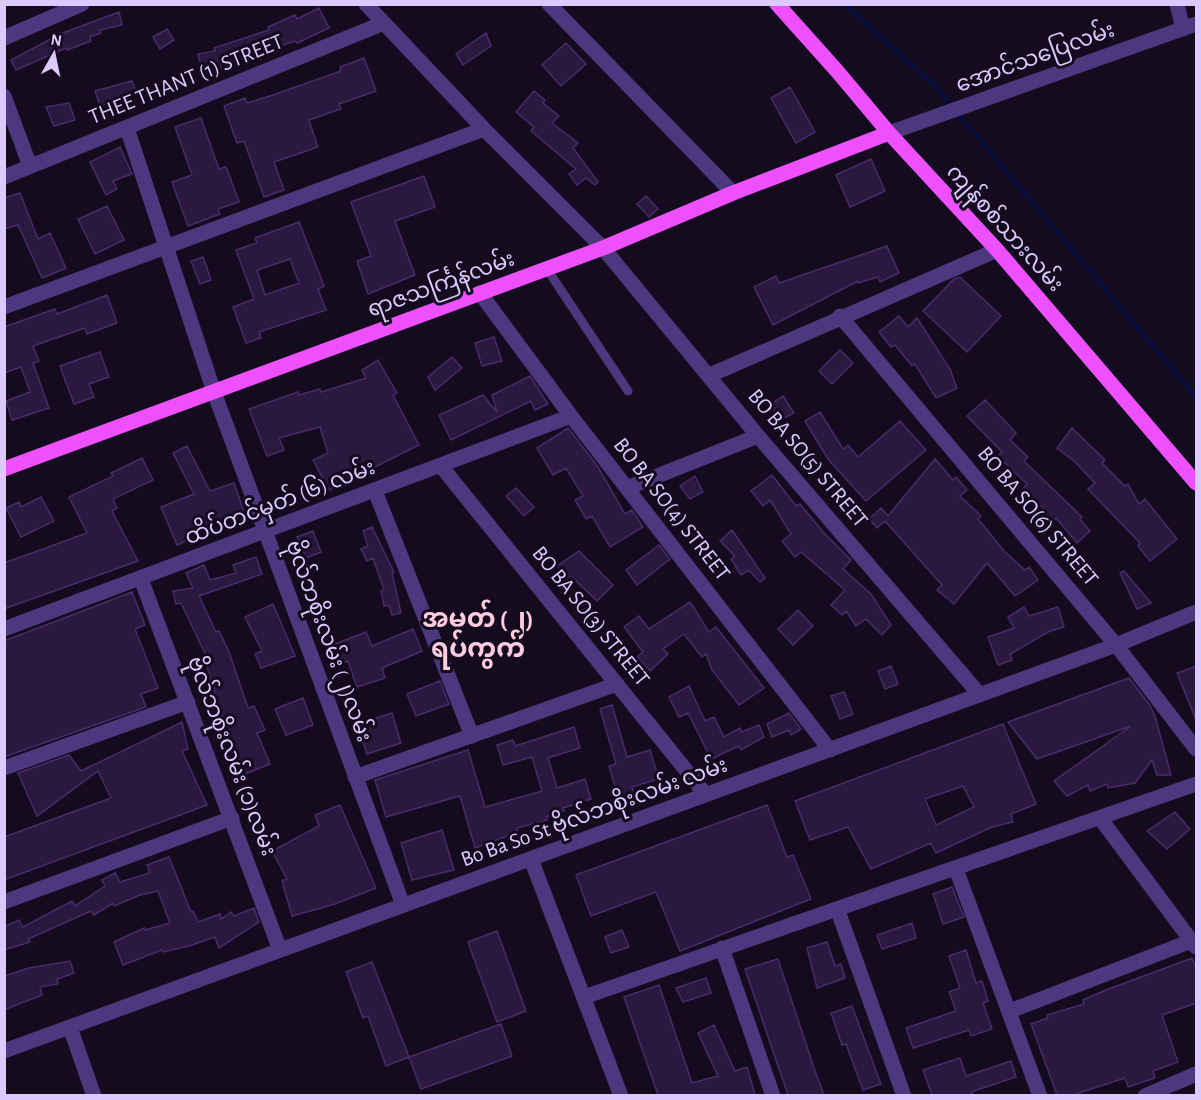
<svg xmlns="http://www.w3.org/2000/svg" width="1201" height="1100" viewBox="0 0 1201 1100" font-family="'Alegreya Sans','Noto Sans Myanmar',sans-serif">
<style>
.lines{fill:none;stroke-linecap:round;stroke-linejoin:round}
.stream{stroke:#090d3b;stroke-width:4.5}
.building{fill:#2b183f;stroke:#492a6b;stroke-width:1.5;fill-rule:evenodd}
.service{stroke:#4d377e;stroke-width:9}
.minor{stroke:#4d377e;stroke-width:15}
.primary{stroke:#ee50ff;stroke-width:15}
.labels{text-anchor:middle;dominant-baseline:central;stroke-width:6;stroke-linejoin:round;paint-order:stroke}
.street-label{font-size:22px;fill:#dec9ff;stroke:#140c1e}
.quarter-label{font-size:26px;font-weight:bold;fill:#ffcbde;stroke:#140c1e}
</style>
<rect width="100%" height="100%" fill="#140c1e"/>
<g class="lines">
<path class="stream" d="M844,4L933,84L1196,397"/>
</g>
<path class="building" d="M319,8L329,28L297,43L295,41L245,57L230,66L203,74L198,54L215,51L214,48L269,30L268,27L295,15L297,19Z
M119,12L122,25L100,30L101,33L90,37L91,41L67,50L66,48L16,70L11,60L60,34Z
M167,29L174,40L160,49L153,37Z
M486,33L491,46L463,65L456,54Z
M566,43L586,64L561,86L542,65Z
M364,58L376,91L339,104L341,109L309,120L318,147L274,162L284,190L264,197L244,141L237,143L224,106L245,98L247,103L273,95L341,71L340,67Z
M132,81L137,94L100,106L95,91Z
M790,87L815,132L796,143L771,98Z
M534,91L545,100L543,103L559,116L552,123L578,143L573,148L598,182L595,185L586,178L577,185L569,174L576,169L531,131L534,127L516,112Z
M69,103L75,120L54,126L46,107Z
M201,118L219,169L226,167L239,202L218,209L220,214L188,226L172,182L192,175L175,127Z
M120,147L132,174L113,181L117,189L106,195L90,162Z
M871,159L885,191L850,207L836,175Z
M424,176L435,207L395,221L415,275L368,294L357,261L371,256L351,202Z
M20,193L38,239L50,233L66,268L42,278L18,225L4,229V198Z
M646,196L658,209L649,217L637,204Z
M107,206L124,240L95,254L78,219Z
M299,222L324,286L318,289L326,310L259,332L261,338L246,343L233,307L254,299L236,250L257,243L255,238ZM290,259L299,283L265,295L257,270Z
M887,246L899,273L880,282L878,277L858,283V281L773,325L754,287L776,276L779,283Z
M203,257L211,280L200,284L191,261Z
M960,277L1001,316L967,352L923,311L954,279Z
M107,295L117,323L87,334L85,328L33,346L39,361L33,363L49,408L12,420L6,401L30,392L21,367L4,373V327L55,309L57,314Z
M899,316L908,327L917,318L950,369L957,388L936,398L915,364L912,366L895,345L891,347L879,332Z
M494,337L502,361L482,366L475,343Z
M840,350L853,363L832,384L819,371Z
M100,352L109,377L89,384L94,397L74,404L60,366Z
M452,357L462,368L435,390L428,377Z
M378,360L397,393L393,395L419,445L329,490L313,460L328,453L320,427L279,438L284,450L267,456L249,409L298,392L299,395L320,389L321,392L366,378L362,370Z
M530,376L548,404L535,410L531,401L451,440L439,415L483,395L497,412L492,395Z
M783,396L794,413L780,420L770,405Z
M985,400L1016,433L1010,440L1028,457L1024,461L1082,517L1080,519L1090,531L1077,543L1056,518L1051,525L1040,515L1045,510L1023,489L1027,484L998,456L1002,452L967,416Z
M820,412L843,449L848,445L858,457L900,421L926,450L866,501L828,459L805,421Z
M568,428L598,467L625,514L632,510L643,527L610,547L592,516L586,519L575,500L583,496L566,468L553,475L537,448Z
M1072,428L1105,460L1102,463L1125,486L1128,484L1139,504L1145,499L1177,539L1150,561L1138,546L1140,543L1088,489L1095,483L1074,461L1057,448Z
M187,446L210,491L234,483L244,512L188,532L191,539L177,545L161,507L194,494L173,453Z
M142,458L153,480L113,499L117,508L112,511L138,561L4,609V563L87,533L69,497L113,476L111,473Z
M935,459L953,480L956,477L967,490L960,496L981,516L978,519L1005,552L1025,570L1029,567L1038,580L1015,596L987,563L954,604L937,590L942,585L885,521L877,528L869,519L881,508L888,516Z
M772,475L796,506L800,504L824,533L851,560L843,569L871,594L891,625L882,635L866,619L856,626L846,611L842,615L831,605L845,590L801,552L795,557L782,541L791,534L770,500L763,506L751,491Z
M695,476L703,492L690,499L680,486Z
M516,488L534,507L524,516L506,496Z
M41,497L54,521L21,537L6,508L19,502L21,507Z
M372,527L394,572L392,573L401,613L392,615L389,605L384,606L381,591L384,590L373,558L367,561L361,549L368,546L363,531Z
M732,530L765,578L760,582L749,570L741,575L731,559L735,556L720,541Z
M313,531L321,552L306,558L297,537Z
M659,545L670,559L637,585L626,570Z
M579,551L613,585L597,601L573,578L567,582L557,566Z
M256,557L262,574L199,596L216,632L219,631L229,652L248,708L254,706L265,730L257,733L270,764L245,774L226,728L205,661L208,660L181,603L176,604L173,591L193,588L186,573L204,565L210,580L236,573L233,565Z
M1124,571L1151,603L1137,609L1120,573Z
M132,592L145,625L135,629L158,688L141,694L146,707L4,757V641Z
M690,602L709,632L716,627L764,688L739,705L712,670L706,654L702,657L684,634L663,649L668,654L650,671L637,657L643,652L624,627L639,616L649,629Z
M273,604L295,656L261,668L255,654L262,651L245,617Z
M1024,607L1029,616L1058,607L1064,627L1048,632L1010,654L1012,660L998,665L988,637L1014,628L1008,617Z
M798,610L813,626L793,645L778,629Z
M413,629L422,651L382,668L385,678L357,687L348,661L343,663L335,644L366,632L372,646Z
M891,666L898,684L885,689L878,671Z
M1197,666V720H1196L1177,673Z
M1129,678L1149,704L1155,716L1171,775H1157L1152,760L1135,783L1108,788L1107,784L1090,791L1088,785L1067,796L1054,781L1131,726L1037,759L1008,722Z
M440,681L449,704L416,716L407,694Z
M689,686L705,721L714,717L724,737L740,728L742,732L759,725L764,737L741,750L739,746L711,759L688,713L679,717L669,697Z
M844,692L853,714L840,719L831,696Z
M303,698L313,725L286,735L275,709Z
M612,705L627,757L650,750L659,779L632,787L634,795L619,800L609,766L616,764L600,709Z
M392,713L401,743L367,754L357,724Z
M789,713L801,729L791,735L789,730L772,737L767,724Z
M182,722L188,749L182,751L207,805L4,880V837L111,798L98,771L37,816L18,773L69,755L81,771Z
M1003,724L1036,804L1011,814L1013,822L992,827L936,853L931,843L871,869L848,827L810,840L795,801ZM963,786L974,807L936,825L925,799Z
M574,727L580,748L548,758L557,788L585,779L591,799L563,808L564,811L546,817L547,820L517,828L518,832L475,848L460,796L386,817L375,780L468,750L485,807L542,791L532,757L503,765L497,745L513,740L515,746Z
M340,805L376,888L335,904L292,916L282,881L287,879L272,851L319,826L315,815Z
M767,805L787,857L793,855L811,899L680,951L656,892L591,916L576,875Z
M1175,812L1190,829L1167,849L1147,831Z
M442,830L454,870L412,880L401,843Z
M169,857L191,912L193,911L198,922L220,914L221,919L231,912L234,916L254,908L259,922L219,948L215,937L189,946L163,952L162,950L123,965L114,942L144,928L145,930L170,923L158,891L140,895L114,906L113,903L94,915L91,911L28,939L30,942L4,950V927L19,920L23,927L72,901L75,906L105,886L102,880L115,873L120,882L150,873L147,865Z
M952,887L964,917L943,924L933,894Z
M912,923L916,938L882,949L877,935Z
M622,930L629,947L611,953L605,937Z
M497,931L526,1011L497,1022L468,942Z
M827,942L835,966L841,964L845,978L817,988L807,948Z
M966,950L976,983L982,981L988,1001L983,1003L992,1029L971,1036L969,1030L913,1048L906,1028L956,1011L949,992L960,988L949,956Z
M1192,958L1197,971V1003L1162,1015L1178,1062L1153,1071L1155,1078L1128,1087L1125,1078L1073,1095H1057L1031,1024L1048,1018L1047,1015L1084,1004L1083,1000L1106,990Z
M778,959L814,1068L824,1095H788L745,969Z
M70,961L74,973L57,979L58,984L40,987L42,995L4,1010V976L29,968Z
M372,962L409,1057L386,1066L368,1016L363,1018L346,972Z
M706,978L711,993L683,1002L676,988Z
M659,985L692,1083L718,1076L698,1033L714,1025L735,1071L747,1067L755,1095H658L624,997Z
M852,1006L881,1084L863,1090L846,1044L842,1045L831,1013Z
M501,1024L512,1056L421,1089L409,1057Z
M960,1058L966,1076L1011,1061L1016,1077L971,1092L973,1095H932L923,1070Z"/>
<g class="lines">
<path class="service" d="M547,269L628,391"/>
<path class="minor" d="M366,4L484,129L603,248L758,436L980,695
M549,4L733,193
M1177,4L1183,29
M4,38L82,4
M4,96L30,166
M127,128L214,392L403,905
M889,133L1196,24
M4,177L384,23
M480,293L571,416L830,750
M4,307L484,129
M840,316L1116,645L1196,749
M710,375L997,250
M441,466L706,795
M627,488L758,436
M375,491L472,736
M141,579L280,950
M4,629L571,416
M4,768L188,702
M355,777L617,684
M1100,818L1196,947
M531,859L621,1096
M956,869L1040,1096
M4,902L232,818
M838,911L904,1096
M722,948L773,1096
M584,997L1196,784
M1010,1011L1191,941
M70,1027L94,1096
M4,1051L1116,645L1196,612
M1145,1096L1196,1074"/>
<path class="primary" d="M777,4L837,71L889,133L997,250L1196,483
M4,469L603,248L733,193L889,133"/>
</g>
<g class="labels">
<g class="street-label">
<text transform="translate(1035 57) rotate(-20)">အောင်သပြေလမ်း</text>
<text transform="translate(186 79) rotate(-22)">THEE THANT (1) STREET</text>
<text transform="translate(1005 228) rotate(48)">ကျန်စစ်သားလမ်း</text>
<text transform="translate(441 284) rotate(-20)">ရာဇသင်္ကြန်လမ်း</text>
<text transform="translate(808 458) rotate(50)">BO BA SO(5) STREET</text>
<text transform="translate(280 502) rotate(-21)">ထိပ်တင်မှတ် (၆) လမ်း</text>
<text transform="translate(672 509) rotate(52)">BO BA SO(4) STREET</text>
<text transform="translate(1038 516) rotate(50)">BO BA SO(6) STREET</text>
<text transform="translate(591 616) rotate(51)">BO BA SO(3) STREET</text>
<text transform="translate(329 641) rotate(70)">ဗိုလ်ဘစိုးလမ်း (၂)လမ်း</text>
<text transform="translate(232 756) rotate(69)">ဗိုလ်ဘစိုးလမ်း (၁)လမ်း</text>
<text transform="translate(594 812) rotate(-20)">Bo Ba So St ဗိုလ်ဘစိုးလမ်း လမ်း</text>
</g>
<g class="quarter-label">
<text x="478" y="619">အမှတ် (၂)<tspan x="478" dy="30">ရပ်ကွက်</tspan></text>
</g>
</g>
<rect width="1201" height="1100" fill="none" stroke="#dec9ff" stroke-width="12"/>
<g transform="translate(54 54) rotate(9)" stroke="#140c1e" stroke-width="4.5" paint-order="stroke">
<path d="M0-4.5L10 22L0 15L-10 22Z" fill="#dec9ff"/>
<text y="-9" font-size="16" font-weight="bold" text-anchor="middle" fill="#dec9ff">N</text>
</g>
</svg>
